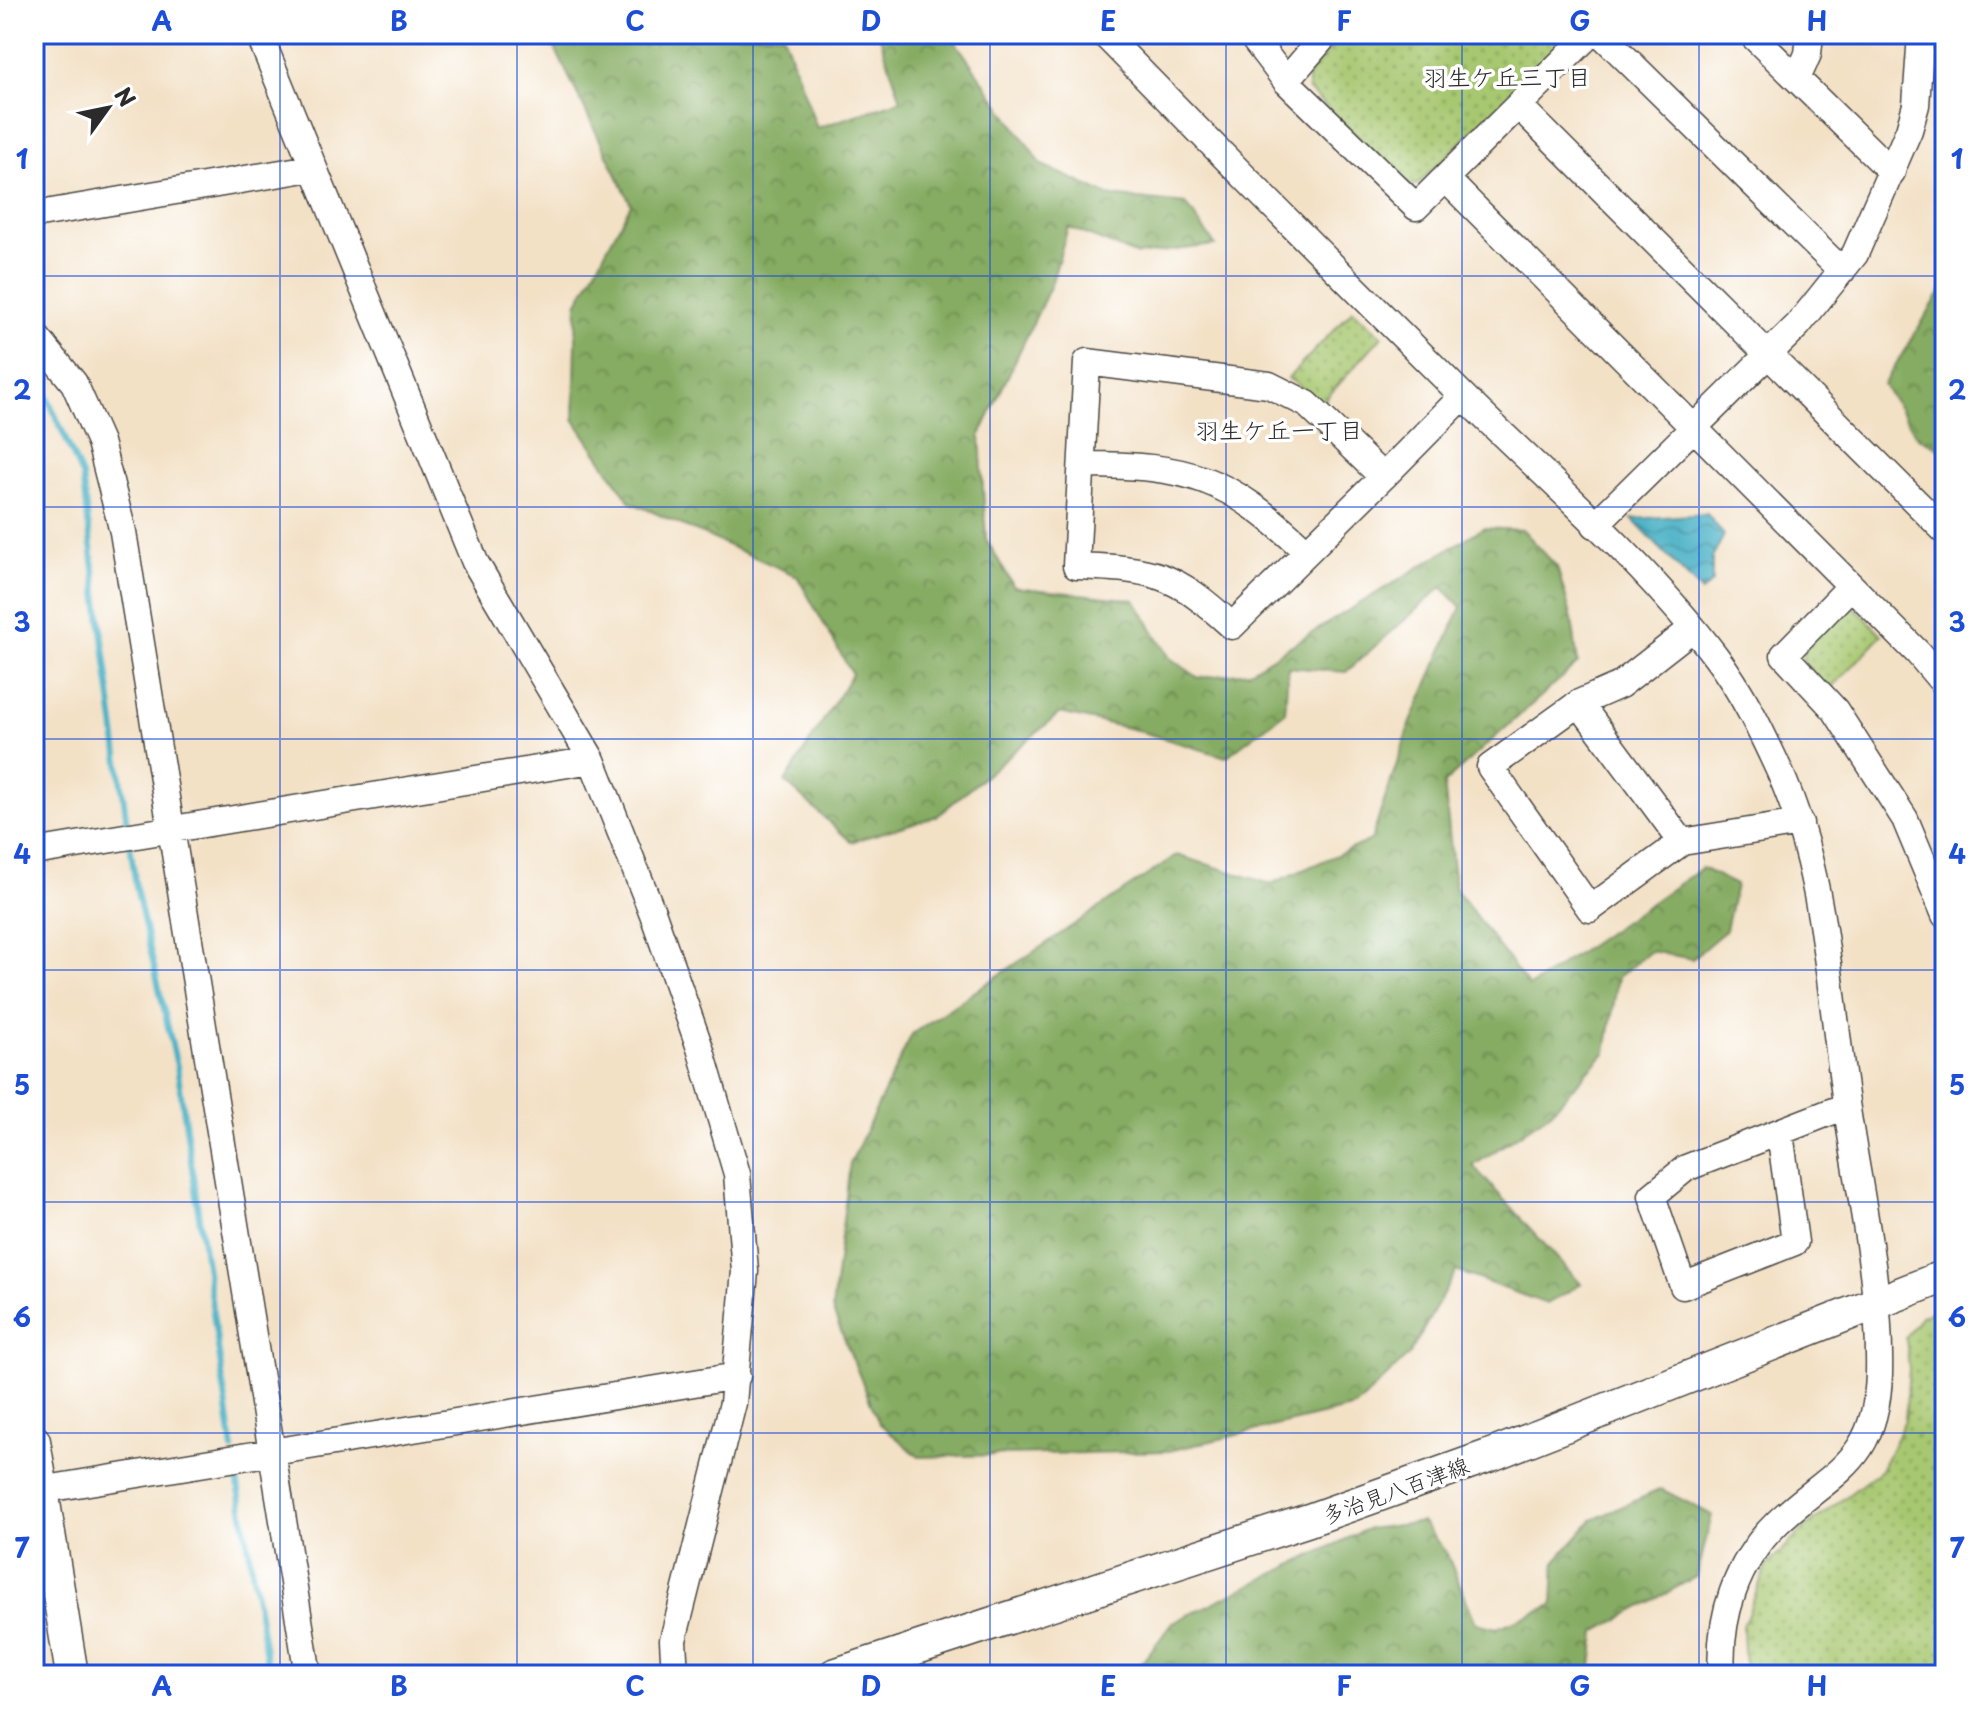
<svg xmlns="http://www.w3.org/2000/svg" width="1979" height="1709" viewBox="0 0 1979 1709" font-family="'Playpen Sans','Klee One',sans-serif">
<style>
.forest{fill:url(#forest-crowns);stroke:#586c46;stroke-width:2}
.park{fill:url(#park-dots);stroke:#69794d;stroke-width:2}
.water{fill:url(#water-waves);stroke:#396e78;stroke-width:2}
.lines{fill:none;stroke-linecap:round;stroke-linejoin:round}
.stream{stroke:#47b0c5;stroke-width:6}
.minor-casing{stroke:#494642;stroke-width:29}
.major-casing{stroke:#494642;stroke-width:35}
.minor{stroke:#fff;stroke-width:26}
.major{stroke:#fff;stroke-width:32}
.grid{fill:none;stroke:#1d4ed8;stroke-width:2;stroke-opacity:0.55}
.labels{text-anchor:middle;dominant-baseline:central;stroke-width:7;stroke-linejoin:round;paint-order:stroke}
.street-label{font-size:22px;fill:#2b2b2b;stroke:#fff}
.neighbourhood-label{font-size:24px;fill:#2b2b2b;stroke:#fff}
.neatline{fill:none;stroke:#1d4ed8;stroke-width:3}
.grid-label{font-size:26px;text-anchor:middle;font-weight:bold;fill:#1d4ed8}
</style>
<defs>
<pattern id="forest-crowns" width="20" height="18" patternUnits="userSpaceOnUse" patternTransform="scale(2)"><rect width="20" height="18" fill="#85ac62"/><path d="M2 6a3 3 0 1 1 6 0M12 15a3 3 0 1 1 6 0" fill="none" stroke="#6d8c51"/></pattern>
<pattern id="park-dots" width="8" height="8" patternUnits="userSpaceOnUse" patternTransform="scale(2)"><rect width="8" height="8" fill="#a7c76f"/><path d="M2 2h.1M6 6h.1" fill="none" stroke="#88a25b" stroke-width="1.8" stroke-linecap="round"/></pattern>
<pattern id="water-waves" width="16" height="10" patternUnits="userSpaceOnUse" patternTransform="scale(2)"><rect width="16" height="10" fill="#47b0c5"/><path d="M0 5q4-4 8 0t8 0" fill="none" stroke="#3b8fa0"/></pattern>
</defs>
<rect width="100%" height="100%" fill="#fff"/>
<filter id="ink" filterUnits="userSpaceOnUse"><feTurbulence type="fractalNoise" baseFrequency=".0125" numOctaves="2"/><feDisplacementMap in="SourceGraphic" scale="16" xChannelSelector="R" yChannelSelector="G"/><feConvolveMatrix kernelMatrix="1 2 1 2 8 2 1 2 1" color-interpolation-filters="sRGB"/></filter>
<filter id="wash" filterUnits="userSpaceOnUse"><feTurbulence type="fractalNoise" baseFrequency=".006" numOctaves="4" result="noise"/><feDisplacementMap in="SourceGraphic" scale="32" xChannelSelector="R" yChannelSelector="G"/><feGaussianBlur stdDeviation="1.8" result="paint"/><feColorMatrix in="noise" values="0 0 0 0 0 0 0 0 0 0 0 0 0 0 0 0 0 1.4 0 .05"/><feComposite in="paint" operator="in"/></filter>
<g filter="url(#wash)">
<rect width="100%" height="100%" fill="#f3e1c6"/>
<path class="forest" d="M548,34H783L817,128L901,100L879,34H950L1042,165L1110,196L1186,204L1215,245L1137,255L1068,227L1051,285L980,435L986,539L1014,587L1135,600L1170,658L1199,678L1248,672L1483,528L1523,530L1557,567L1572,619L1578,663L1444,783L1455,888L1529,987L1702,868L1736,885L1726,930L1692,959L1651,951L1618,977L1606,1052L1549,1114L1473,1166L1581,1284L1547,1304L1456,1271L1410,1354L1355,1407L1169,1451L919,1457L879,1423L832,1309L850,1164L912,1034L1177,855L1271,884L1371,840L1411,722L1461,607L1442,587L1346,672L1288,667L1285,712L1226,757L1132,729L1060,713L937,816L851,842L785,782L852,674L797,576L630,502L574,419L577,304L631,204Z
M1945,285V451L1919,438L1883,385Z
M1661,1489L1712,1515L1697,1576L1596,1632L1591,1675H1142L1140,1665L1173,1622L1367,1529L1422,1522L1447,1554L1476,1623L1497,1628L1553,1605L1555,1562L1592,1520Z"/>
<path class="park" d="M1343,34H1572L1418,184L1409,186L1308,89V75Z
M1353,310L1382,336L1323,402L1288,378Z
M1844,604L1855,607L1882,635L1830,690L1803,662V646Z
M1945,1306V1675H1745L1743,1626L1767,1565L1806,1527L1881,1470L1905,1420L1909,1369L1906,1338L1921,1316Z"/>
<path class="water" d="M1707,514L1724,535L1712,558V582L1702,592L1632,519Z"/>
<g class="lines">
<path class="stream" d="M34,378L43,387L82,476L128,832
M130,843L136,888L177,1066L233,1450
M235,1465L269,1675"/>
</g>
</g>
<g filter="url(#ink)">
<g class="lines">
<defs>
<path id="minor" d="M259,34L475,562L592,760L653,914L700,1048L737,1174L745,1271L733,1403L673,1640L675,1675
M1104,34C1222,155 1341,275 1461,394C1547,479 1643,560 1716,657C1742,691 1761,731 1779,770C1827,877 1829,994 1847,1109C1860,1197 1881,1284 1879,1374C1876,1464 1833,1470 1778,1522C1736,1562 1718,1618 1722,1675
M1250,34L1286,81L1416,207L1590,34
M1601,34L1842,271
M1751,34L1892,172
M1797,79L1808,54L1810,34
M1286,81L1326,34
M1519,106L1945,531
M1445,178L1918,653L1945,685
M34,215L311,168
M34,334L74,383L100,442L123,532L308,1675
M1087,362L1269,385L1307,404L1383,477L1232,626C1173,572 1154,569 1076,566Z
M1083,465C1189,465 1228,477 1306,551
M1383,477L1463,396
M1595,525L1798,325L1855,254L1909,130L1916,105L1921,34
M1850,587L1784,655L1835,710L1905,819L1945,915
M1693,628L1620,685L1579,703L1490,767L1590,909L1682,842L1800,823
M1579,703L1682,842
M34,852L592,760
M1780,1133L1795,1242L1683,1286L1652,1196L1686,1168L1846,1106
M34,1491L737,1376"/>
<path id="major" d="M34,1441L72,1675
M834,1675L1309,1520L1491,1455L1945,1276"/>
</defs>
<use href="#minor" class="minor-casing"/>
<use href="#major" class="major-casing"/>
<use href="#minor" class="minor"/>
<use href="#major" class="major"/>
</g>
</g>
<path class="grid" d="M280,34V1675M517,34V1675M753,34V1675M990,34V1675M1226,34V1675M1462,34V1675M1699,34V1675M34,276H1945M34,507H1945M34,739H1945M34,970H1945M34,1202H1945M34,1433H1945"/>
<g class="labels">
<g class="street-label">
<text transform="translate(1395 1489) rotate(-20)">多治見八百津線</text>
</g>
<g class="neighbourhood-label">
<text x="1507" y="76">羽生ケ丘三丁目</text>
<text x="1279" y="429">羽生ケ丘一丁目</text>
</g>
</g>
<rect width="1979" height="1709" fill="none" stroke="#fff" stroke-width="88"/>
<g transform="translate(108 108) rotate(57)" stroke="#ffffff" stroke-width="6" paint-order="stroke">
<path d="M0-6L14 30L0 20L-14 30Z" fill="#2b2b2b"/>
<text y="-12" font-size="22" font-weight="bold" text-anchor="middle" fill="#2b2b2b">N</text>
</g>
<rect x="44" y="44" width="1891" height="1621" class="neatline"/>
<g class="grid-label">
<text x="162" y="31">A</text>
<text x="399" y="31">B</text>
<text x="635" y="31">C</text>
<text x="871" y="31">D</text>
<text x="1108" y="31">E</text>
<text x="1344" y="31">F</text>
<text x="1580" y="31">G</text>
<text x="1817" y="31">H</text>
<text x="22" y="169">1</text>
<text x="1957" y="169">1</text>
<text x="22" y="400">2</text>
<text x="1957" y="400">2</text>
<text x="22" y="632">3</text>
<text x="1957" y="632">3</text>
<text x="22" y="864">4</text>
<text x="1957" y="864">4</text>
<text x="22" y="1095">5</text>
<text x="1957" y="1095">5</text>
<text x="22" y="1327">6</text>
<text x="1957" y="1327">6</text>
<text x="22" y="1558">7</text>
<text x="1957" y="1558">7</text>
<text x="162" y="1696">A</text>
<text x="399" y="1696">B</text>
<text x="635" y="1696">C</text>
<text x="871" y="1696">D</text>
<text x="1108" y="1696">E</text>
<text x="1344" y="1696">F</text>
<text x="1580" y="1696">G</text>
<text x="1817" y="1696">H</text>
</g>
</svg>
